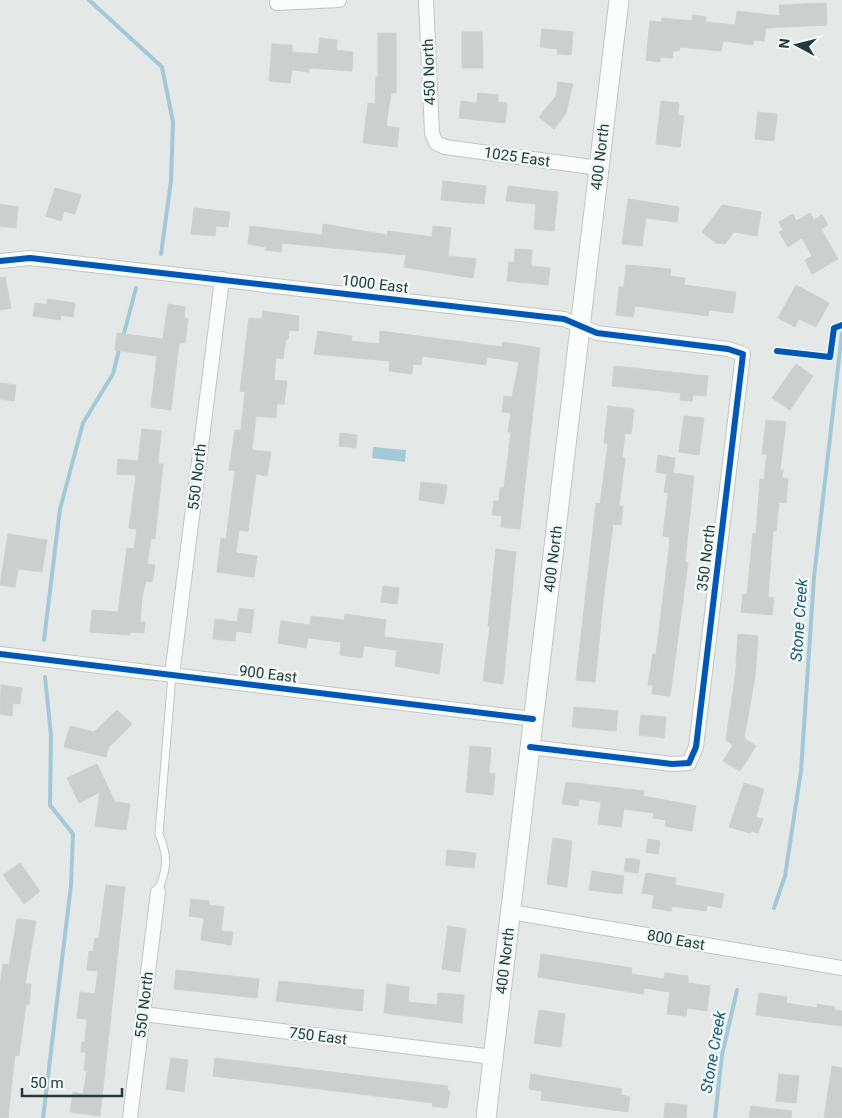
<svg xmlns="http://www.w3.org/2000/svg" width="842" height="1118" viewBox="0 0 842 1118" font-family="Roboto,sans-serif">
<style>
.water{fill:#a3c9d9}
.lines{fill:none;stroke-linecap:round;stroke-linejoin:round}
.stream{stroke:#a3c9d9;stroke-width:4}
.building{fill:#cbd0cf;stroke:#ccd2d1}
.service-casing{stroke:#c1c6c5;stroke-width:9}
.minor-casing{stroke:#c1c6c5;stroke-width:16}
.secondary-casing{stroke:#bfc7c5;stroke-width:21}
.service{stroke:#fbfcfc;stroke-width:7}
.minor{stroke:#fbfcfc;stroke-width:14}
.secondary{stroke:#fbfcfc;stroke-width:19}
.cycleway-casing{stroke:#f1f8f6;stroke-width:9}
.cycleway{stroke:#0057b8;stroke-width:6}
.labels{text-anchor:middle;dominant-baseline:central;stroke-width:5;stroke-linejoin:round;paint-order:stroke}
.street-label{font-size:15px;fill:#213d3a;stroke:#f1f8f6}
.water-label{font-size:16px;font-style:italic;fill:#195a7a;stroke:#f1f8f6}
</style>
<rect width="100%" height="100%" fill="#e4e9e8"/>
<path class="water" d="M373,447L406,450L405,462L372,458Z"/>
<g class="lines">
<path class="stream" d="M89,0L162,67L173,122L171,181L161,254
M123,337L136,288
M44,640L60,509L83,423L113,374L120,346
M774,908L785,876L801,771L814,577L842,333
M43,1118L71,885L73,834L50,805L51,735L45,677
M715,1118L722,1055L737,990"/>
</g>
<path class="building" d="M826,3L827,25L766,28L764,41L754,40L753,45L723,41L721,51L680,47L679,51H673L672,58L660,57V62L646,60L650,21L661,22L662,18L692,21L693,15L706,17V22L735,25L737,11L780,16L779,5Z
M542,29L573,32L571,55L557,54L558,49L540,47Z
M462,32H482L483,68H462Z
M378,33H396V93H391L386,126L399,128L397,147L363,143L368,103L375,104L376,77H378Z
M320,38L337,40L336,50L353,52L352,71L309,68V72L292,70L290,83L269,81L272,44L292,45V52L318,54Z
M558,82L573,84L566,113L554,129L539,117L556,96Z
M478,93L498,95V102L507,103L505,123L459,118L461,101L477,103Z
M661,101L679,103L678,115L684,116L680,147L656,144Z
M758,112L777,114L774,141L755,139Z
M443,181L486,186L484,204L441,200Z
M508,186L558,192L554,231L534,229L536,204L506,201Z
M55,188L81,195L75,214L64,211L61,221L46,216Z
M628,199L679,207L677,222L646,218L642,246L622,244Z
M0,204L18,207L16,228L0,226Z
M722,205L761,212L757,236L734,232L725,244L716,243L702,232Z
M194,208L230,212L228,227L216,226L215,236L191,234Z
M810,213L814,220L822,215L828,225L821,229L838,259L812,274L805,260L812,256L802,238L788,247L779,232L783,230L779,222L793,214L796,221Z
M323,224L387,235L388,231L432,237L433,226L451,228L448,256L476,259L473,278L404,267L406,255L282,243L281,252L265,250L266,247L248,244L250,226L322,235Z
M515,249L532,250L531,266L550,268L548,285L507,281L509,262L514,263Z
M626,265L671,269L670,276L685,278L684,285L736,292L733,313L709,310L708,316L635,306L633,317L616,315L619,287H624Z
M5,277L11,308L0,310V278Z
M796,285L829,303L816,327L799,319L795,327L778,318Z
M47,299L75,303L73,317L61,315L60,320L33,316L35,303L47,305Z
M168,304L185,307L184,318L188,319L185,343H179L171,410L151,407L157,356L115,350L117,333L163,339Z
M263,311L299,316L298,331L289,330L288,339H286L283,359L276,358L274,380L287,381L284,404H277L276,418L256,416L252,450L271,452L267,476L256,474L248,531L239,530L236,553L257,556L254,577L217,572L221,538L226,539L235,471L229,470L235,430H241L245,392L240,391L249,318L262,319Z
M318,331L352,336L351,341L379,344L380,331L502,347L503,342L540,348L520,529L501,527L502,516L492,515L494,501H499L500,488H504L511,432H508L511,413L502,412L504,396L512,397L519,362L487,357L486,365L422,356L421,365L413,364L412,374L389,371L390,361L314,354Z
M796,364L813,376L790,410L772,398Z
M614,366L708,376L706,396L693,395L692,401L680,400L681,393L612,386Z
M0,383L16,385L14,401L0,399Z
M608,406L634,409L631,434L625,433L622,457L625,458L619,506H623L621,525L613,524L603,601L595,682L576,680L596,503L600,504L608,444L604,443Z
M684,416L704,418L699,455L679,452Z
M766,420L786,422L780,470H783L782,478L788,479L786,503L779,502L776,531H773L768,597L774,598L772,615L741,612L743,594H747L753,533L756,534L760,479L764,480L767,454H762Z
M142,429L161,431L158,464H163L155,539H151L147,564L155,565L152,582L146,581L142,597L140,622H145L144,633L130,632V635L90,632L92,610L118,612L127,548L134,549L137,529L129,528L136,475L117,474L118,459L138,461Z
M340,433L357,435L356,448L339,446Z
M658,455L675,458L673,473L694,476L685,562L688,563L670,696L652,694L653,685H648L653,654L656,655L669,549L670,537L663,536L668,493L664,492L667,474L656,472Z
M421,482L447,485L444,504L419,500Z
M8,534L47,540L42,572L18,569L15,587L0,585Z
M496,549L516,552L503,684L483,681L490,626H488Z
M383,586L399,588L397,604L381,602Z
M239,608L254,610L251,633L236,631Z
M345,614L386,620L384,637L443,644L439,674L395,666L397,650L364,646L362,658L340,655L341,642L308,638L306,648L278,643L281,621L310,625L311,616L344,620Z
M215,619L237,622L235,641L213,639Z
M738,634L758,636L755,677L744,738L756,746L740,771L723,761L733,745L726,740L737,663H736Z
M1,685L22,688L20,704L13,703L12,716L0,714Z
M574,707L618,711L616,731L572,727Z
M117,710L132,724L109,747L106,757L64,747L70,726L94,732Z
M641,715L666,717L664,738L639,735Z
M470,746L491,748L489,773L495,774L493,795L466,792Z
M97,764L115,802L130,804L126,830L95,826L100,792L79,803L67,778Z
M566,782L644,791L643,796L696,806L692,831L665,826L666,820L653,818L654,813L624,809L621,827L598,824L601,802L579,799L578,806L562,804Z
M744,783L764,789L756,817L763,819L758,833L751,831L750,833L729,827Z
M553,838L572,841L567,887L547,884Z
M648,839L660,841L658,854L646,852Z
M447,850L476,853L474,868L446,865Z
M626,858L640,860L638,873L624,871Z
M20,863L40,891L24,904L3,875Z
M592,871L624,876L622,894L589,890Z
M646,873L676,878L675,885L724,894L721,908L707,905L706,911L672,906L671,911L652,908L654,895L642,893Z
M106,885L125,887L100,1116L70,1112L73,1092L83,1094L87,1071H84L86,1052H81L82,1042H85L87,1019L77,1018L80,992L95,994L98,971L87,970L89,951L93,952L95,938H99Z
M191,899L209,901V905L224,907L221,931L233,932L231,945L201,940L204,918L189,916Z
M17,919L36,921L25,984H31L29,1004H26L19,1056L15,1055L8,1118H0V984L3,964L9,965Z
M448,926L466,929L460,972L442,969Z
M541,954L632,968L631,974L664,979L665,973L688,976V983L710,986L707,1011L687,1008L686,1016L667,1014L670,992L644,988L643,994L538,977Z
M176,970L259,979L257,998L174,989Z
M279,981L364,990L362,1011L276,1001Z
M387,984L409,987L408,1002L437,1005L438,993L464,995L462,1023L384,1013Z
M759,993L787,997L786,1003L817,1008V1004L835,1007V1010L842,1011V1026L756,1015Z
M539,1010L565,1014L561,1047L534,1043Z
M171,1058L188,1060L184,1092L166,1089Z
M215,1058L448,1086L447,1091H450L447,1108L432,1106L433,1103L213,1076Z
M832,1066L842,1068V1118H824Z
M531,1074L622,1089L621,1095L630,1097L628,1112L541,1100L542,1091L529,1089Z
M779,1074L799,1076L796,1103L776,1101Z
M665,1103L687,1105L686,1118H664Z
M751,1106L792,1111L791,1118H749Z"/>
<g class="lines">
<defs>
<path id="service" d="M158,892C167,868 169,858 159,834L172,675"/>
<path id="minor" d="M426,0L432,133L436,143L445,147L599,168
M277,3L339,0
M0,261L30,258L564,319L597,333L728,349L743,354L696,747L689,763L672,764L530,747
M0,654L533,719
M172,675L222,279
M511,912L842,968
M143,1014L493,1057
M130,1118L158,892"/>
<path id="secondary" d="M486,1118L619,0"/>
</defs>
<use href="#service" class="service-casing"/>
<use href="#minor" class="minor-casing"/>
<use href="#secondary" class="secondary-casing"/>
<use href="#service" class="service"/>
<use href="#minor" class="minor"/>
<use href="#secondary" class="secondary"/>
<defs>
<path id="cycleway" d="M0,261L30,258L564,319L597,333L728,349L743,354L696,747L689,763L672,764L530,747
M777,351L830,357L834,328L842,325
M0,654L533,719"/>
</defs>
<use href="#cycleway" class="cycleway-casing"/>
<use href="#cycleway" class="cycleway"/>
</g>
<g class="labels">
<g class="street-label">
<text transform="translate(429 72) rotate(-92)">450 North</text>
<text transform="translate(517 157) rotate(8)">1025 East</text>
<text transform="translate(600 157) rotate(-83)">400 North</text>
<text transform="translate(375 284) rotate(7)">1000 East</text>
<text transform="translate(197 477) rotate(-83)">550 North</text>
<text transform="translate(706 558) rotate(-83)">350 North</text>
<text transform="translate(553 559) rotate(-83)">400 North</text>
<text transform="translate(268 674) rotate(7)">900 East</text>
<text transform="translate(676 940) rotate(10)">800 East</text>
<text transform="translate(505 961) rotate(-83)">400 North</text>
<text transform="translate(144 1005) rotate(-83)">550 North</text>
<text transform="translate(318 1036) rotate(7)">750 East</text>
</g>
<g class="water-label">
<text transform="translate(799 620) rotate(-86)">Stone Creek</text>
<text transform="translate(713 1052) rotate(-80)">Stone Creek</text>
</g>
</g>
<g transform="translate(797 45) rotate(277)" stroke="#f1f8f6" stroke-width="4" paint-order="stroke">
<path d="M0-4L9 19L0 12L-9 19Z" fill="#213d3a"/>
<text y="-8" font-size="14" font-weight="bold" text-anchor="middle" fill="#213d3a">N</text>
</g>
<path d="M22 1088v8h100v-8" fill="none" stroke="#213d3a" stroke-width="2.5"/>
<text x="30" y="1088" font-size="15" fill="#213d3a" stroke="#f1f8f6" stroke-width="4" paint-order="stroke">50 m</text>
</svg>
